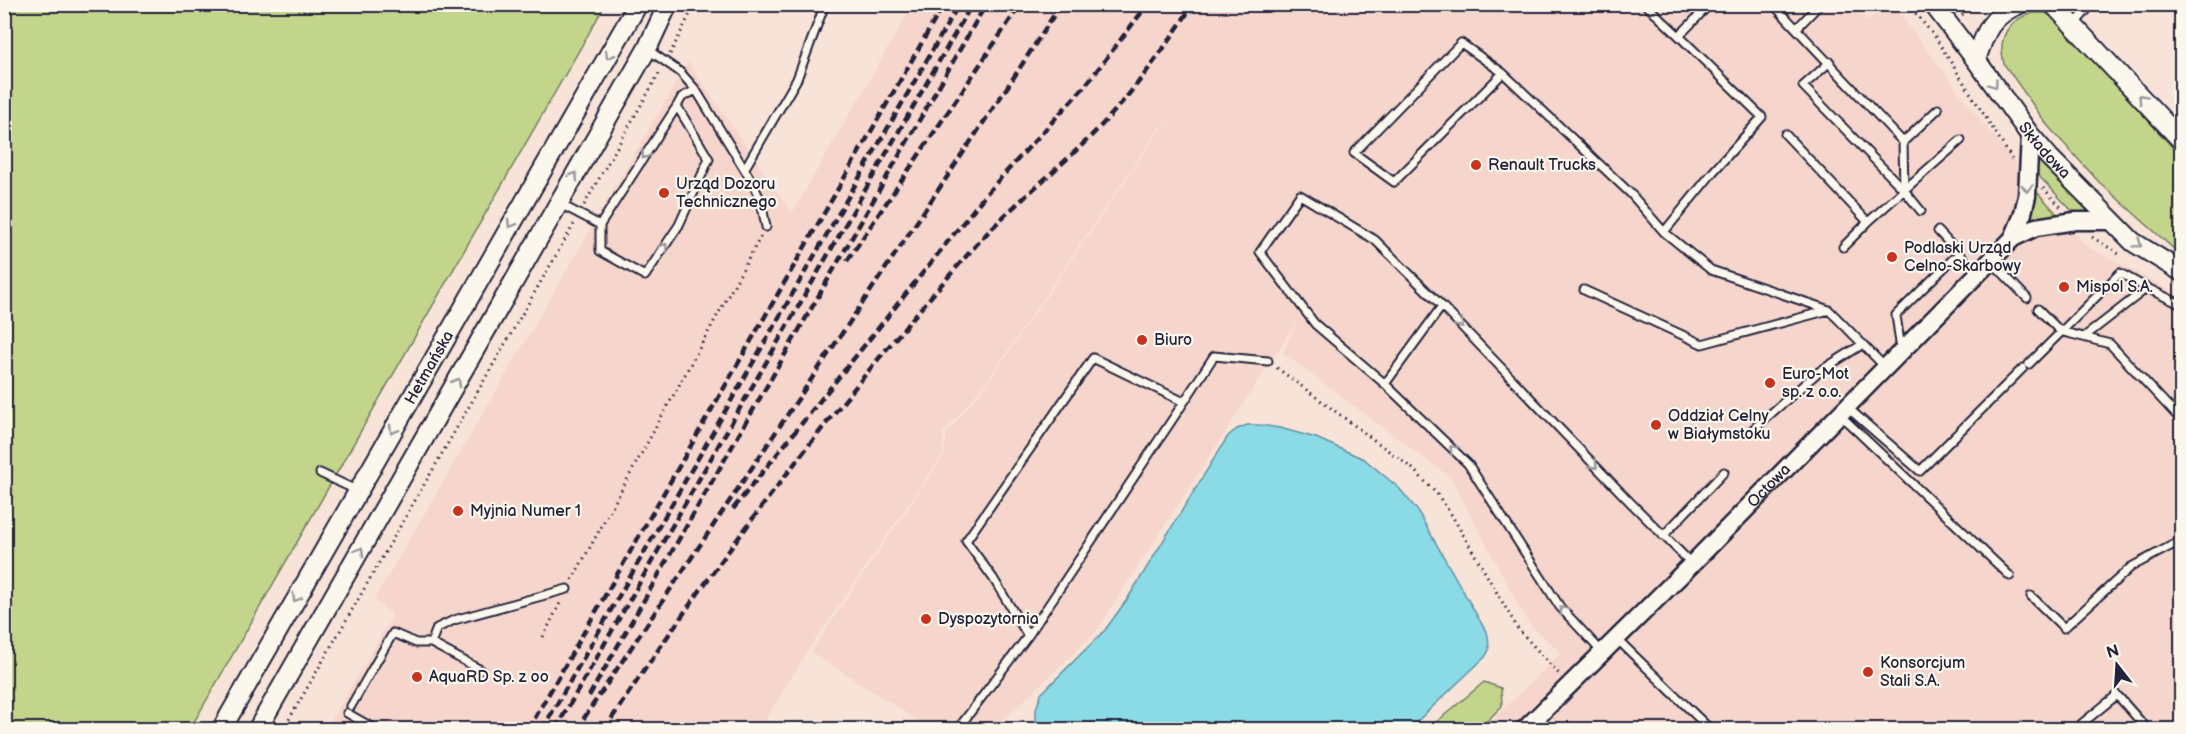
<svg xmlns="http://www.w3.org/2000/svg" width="2186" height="734" viewBox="0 0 2186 734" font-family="'Balsamiq Sans',sans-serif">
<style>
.built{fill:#f6d5cc}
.green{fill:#c2d58a;stroke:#727c62;stroke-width:1.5}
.water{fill:#8bdbe7;stroke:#6191a2;stroke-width:1.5}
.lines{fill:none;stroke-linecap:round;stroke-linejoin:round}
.service-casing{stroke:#22223b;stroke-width:11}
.tertiary-casing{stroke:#22223b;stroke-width:21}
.secondary-casing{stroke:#22223b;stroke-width:22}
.path{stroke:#22223b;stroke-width:3;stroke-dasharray:1.5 4.5;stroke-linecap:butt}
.service{stroke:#fbf7ec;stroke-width:7}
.tertiary{stroke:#fbf7ec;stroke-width:16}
.secondary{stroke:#fbf7ec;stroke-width:18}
.rail{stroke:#22223b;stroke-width:4.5;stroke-dasharray:9 4.5;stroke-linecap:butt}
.oneway{stroke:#99979c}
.poi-dot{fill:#c8321e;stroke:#fbf7ec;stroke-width:2}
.labels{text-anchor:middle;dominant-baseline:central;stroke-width:4.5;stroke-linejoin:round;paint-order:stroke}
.street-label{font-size:16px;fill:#22223b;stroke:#fbf7ec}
.poi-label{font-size:16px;fill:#22223b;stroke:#fbf7ec;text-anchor:start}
</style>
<rect width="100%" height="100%" fill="#f8e3d9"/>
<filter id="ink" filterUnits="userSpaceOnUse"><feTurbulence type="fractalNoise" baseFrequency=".0167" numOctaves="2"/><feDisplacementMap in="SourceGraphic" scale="12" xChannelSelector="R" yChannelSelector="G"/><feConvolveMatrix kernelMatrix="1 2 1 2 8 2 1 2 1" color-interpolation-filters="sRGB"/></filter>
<g filter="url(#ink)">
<path class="built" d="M1850,4L1868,21L1886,5H1893L1982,122L2085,245L2181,296V729H1483L1561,653L1528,623L1451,478L1283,353L1297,321L1096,632L994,729H931L811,652L944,455L947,433L989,381L1161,128L1173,123L1160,127L987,381L943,433V454L808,650L760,729L326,730L393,615L374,600L688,62L792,213L913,5Z"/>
<path class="green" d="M4,5H605L190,729H5Z
M2034,13H2045L2056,18L2181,157V252L2174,249L2099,182L2048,126L2004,64C1997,38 2008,19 2034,13Z
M2035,156L2091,214H2075L2036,173Z
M2034,189L2058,215L2017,234Z
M1484,682L1501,688L1502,706L1479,729H1428Z"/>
<path class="water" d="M1247,425H1259L1280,428L1316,438L1364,459L1399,488L1417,510L1488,635L1489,650L1485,657L1409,729H1040L1036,720V709L1041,694L1105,630L1128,598L1228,436L1237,429Z"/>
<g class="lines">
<defs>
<path id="service" d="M1645,4L1679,36
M1773,4L1903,142L1904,190L1868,222L1785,134
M2074,25L2092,4
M1797,28L1820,4
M1461,43L1503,73L1394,182L1354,153Z
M647,49L680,72L696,90L751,180L761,201L766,227
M1830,62L1803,86L1904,190L1921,211
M1503,73L1631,194L1664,232L1711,270L1829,310L1885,367
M677,106L709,159L679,225L645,276L600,251V225L677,106L682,97L696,90
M1903,142L1938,109
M745,168L797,79L825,4
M1904,190L1961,140
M560,204L600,225
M1938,231L1978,274
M1664,232L1713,172L1762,117L1679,36L1710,4
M1843,247L1868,222
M1991,261L2027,298
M1584,290L1702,344L1829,310
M2038,309L2060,331L2110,344L2182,421
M2084,337L2147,288L2182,305
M1901,350L1896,315L1959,253
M2029,364L2120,273L2147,288
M1385,384L1315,324L1260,252L1300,195L1375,240L1442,306
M1184,402L1214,356L1268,361
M1848,408L1920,471L2023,368
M1840,415L2010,576
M1750,432L1817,373L1863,344
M320,473L358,491
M1663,536L1724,472
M2031,596L2064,628L2131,567L2182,540
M1616,638L1711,730
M431,643L437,628L454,620L567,589
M1602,652L1560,607L1468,464L1385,384L1442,306L1630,502L1692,564
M351,706L393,633L416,643H431L481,670
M347,713L377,730
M957,730L1028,636L1184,402L1093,358L966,541L993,578L1028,636
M2074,730L2117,695L2148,730"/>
<g id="tertiary">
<path d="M2013,238L2022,217L2027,196L2030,135"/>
<path id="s1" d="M1524,730L1692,564L2013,238L2036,227L2075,221H2112"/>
</g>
<g id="secondary">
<path id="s2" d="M1933,4L1976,60L2030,135L2049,157L2133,242L2182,272"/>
<path d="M2053,4L2182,141"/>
<path d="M1976,60C1985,32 1991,15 2020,4"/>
<path id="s3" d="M221,730L638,4"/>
<path d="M257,730L647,49L668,4"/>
</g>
</defs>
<use href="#service" class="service-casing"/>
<use href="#tertiary" class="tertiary-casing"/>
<use href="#secondary" class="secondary-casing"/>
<path class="path" d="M1908,4L1935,37L2012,159
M1962,15L1974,4
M670,54L695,4
M2043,188L2061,207
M584,205L661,70
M2092,237L2119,254
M1277,368L1413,469L1437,494L1451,514L1518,629L1559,674
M572,580L761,236
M543,637L561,601
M283,730L574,224"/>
<use href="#service" class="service"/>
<use href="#tertiary" class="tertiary"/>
<use href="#secondary" class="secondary"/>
<path class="rail" d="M847,261L1021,4
M733,509L986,194L1085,86L1148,4
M589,696L986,4
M528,730L944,4
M542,730L959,4
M555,730L972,4
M576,730L1012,80L1061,4
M604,730C715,562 837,402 970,252C1005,211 1047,179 1086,141C1127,101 1162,53 1193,4"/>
</g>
<defs><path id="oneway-chevron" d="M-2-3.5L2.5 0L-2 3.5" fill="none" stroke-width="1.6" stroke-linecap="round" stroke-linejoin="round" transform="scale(1.5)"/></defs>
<g class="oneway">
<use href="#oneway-chevron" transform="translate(609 55) rotate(120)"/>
<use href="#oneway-chevron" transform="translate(1994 84) rotate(54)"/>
<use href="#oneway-chevron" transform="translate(2142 98) rotate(-133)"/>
<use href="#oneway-chevron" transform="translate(645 155) rotate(123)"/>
<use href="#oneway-chevron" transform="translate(574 176) rotate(-60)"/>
<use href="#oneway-chevron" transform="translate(2027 188) rotate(91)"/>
<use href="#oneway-chevron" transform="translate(511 224) rotate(120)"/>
<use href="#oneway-chevron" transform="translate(2138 244) rotate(37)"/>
<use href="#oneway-chevron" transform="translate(664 247) rotate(-56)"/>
<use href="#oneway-chevron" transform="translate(1460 324) rotate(46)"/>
<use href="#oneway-chevron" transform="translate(457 382) rotate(-60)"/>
<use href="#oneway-chevron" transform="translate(393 430) rotate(120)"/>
<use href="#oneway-chevron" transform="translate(1453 449) rotate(-136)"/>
<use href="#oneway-chevron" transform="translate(1594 465) rotate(46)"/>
<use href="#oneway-chevron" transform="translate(360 551) rotate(-60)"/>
<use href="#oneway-chevron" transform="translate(296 598) rotate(120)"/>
<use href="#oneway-chevron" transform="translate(1563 610) rotate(-130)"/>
</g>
</g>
<g class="poi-dot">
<circle cx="1476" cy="165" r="6"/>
<circle cx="664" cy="193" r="6"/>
<circle cx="1892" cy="257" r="6"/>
<circle cx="2064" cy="287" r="6"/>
<circle cx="1142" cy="340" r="6"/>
<circle cx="1770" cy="383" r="6"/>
<circle cx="1656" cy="425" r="6"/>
<circle cx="458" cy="511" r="6"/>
<circle cx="926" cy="619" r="6"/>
<circle cx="1868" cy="672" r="6"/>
<circle cx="417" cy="677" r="6"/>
</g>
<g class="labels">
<g class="street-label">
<text stroke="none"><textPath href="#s2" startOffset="184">Składowa</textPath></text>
<text stroke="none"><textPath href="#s3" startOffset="418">Hetmańska</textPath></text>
<text stroke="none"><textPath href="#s1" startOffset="346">Octowa</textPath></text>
</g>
<g class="poi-label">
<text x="1488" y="165">Renault Trucks</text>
<text x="676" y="184">Urząd Dozoru<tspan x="676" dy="18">Technicznego</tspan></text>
<text x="1904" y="248">Podlaski Urząd<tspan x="1904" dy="18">Celno-Skarbowy</tspan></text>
<text x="2076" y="287">Mispol S.A.</text>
<text x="1154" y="340">Biuro</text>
<text x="1782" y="374">Euro-Mot<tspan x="1782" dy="18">sp. z o.o.</tspan></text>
<text x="1668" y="416">Oddział Celny<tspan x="1668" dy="18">w Białymstoku</tspan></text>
<text x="470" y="511">Myjnia Numer 1</text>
<text x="938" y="619">Dyspozytornia</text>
<text x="1880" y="663">Konsorcjum<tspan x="1880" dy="18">Stali S.A.</tspan></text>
<text x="429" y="677">AquaRD Sp. z oo</text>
</g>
</g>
<rect width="2186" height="734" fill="none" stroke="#fbf7ec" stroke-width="24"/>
<rect x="12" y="12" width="2162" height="710" fill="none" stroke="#22223b" stroke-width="2" filter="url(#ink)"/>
<g transform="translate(2117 665) rotate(343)" stroke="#fbf7ec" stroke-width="4.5" paint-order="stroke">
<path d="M0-4.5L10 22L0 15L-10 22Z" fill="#22223b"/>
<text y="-9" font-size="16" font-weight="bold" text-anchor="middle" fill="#22223b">N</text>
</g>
</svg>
